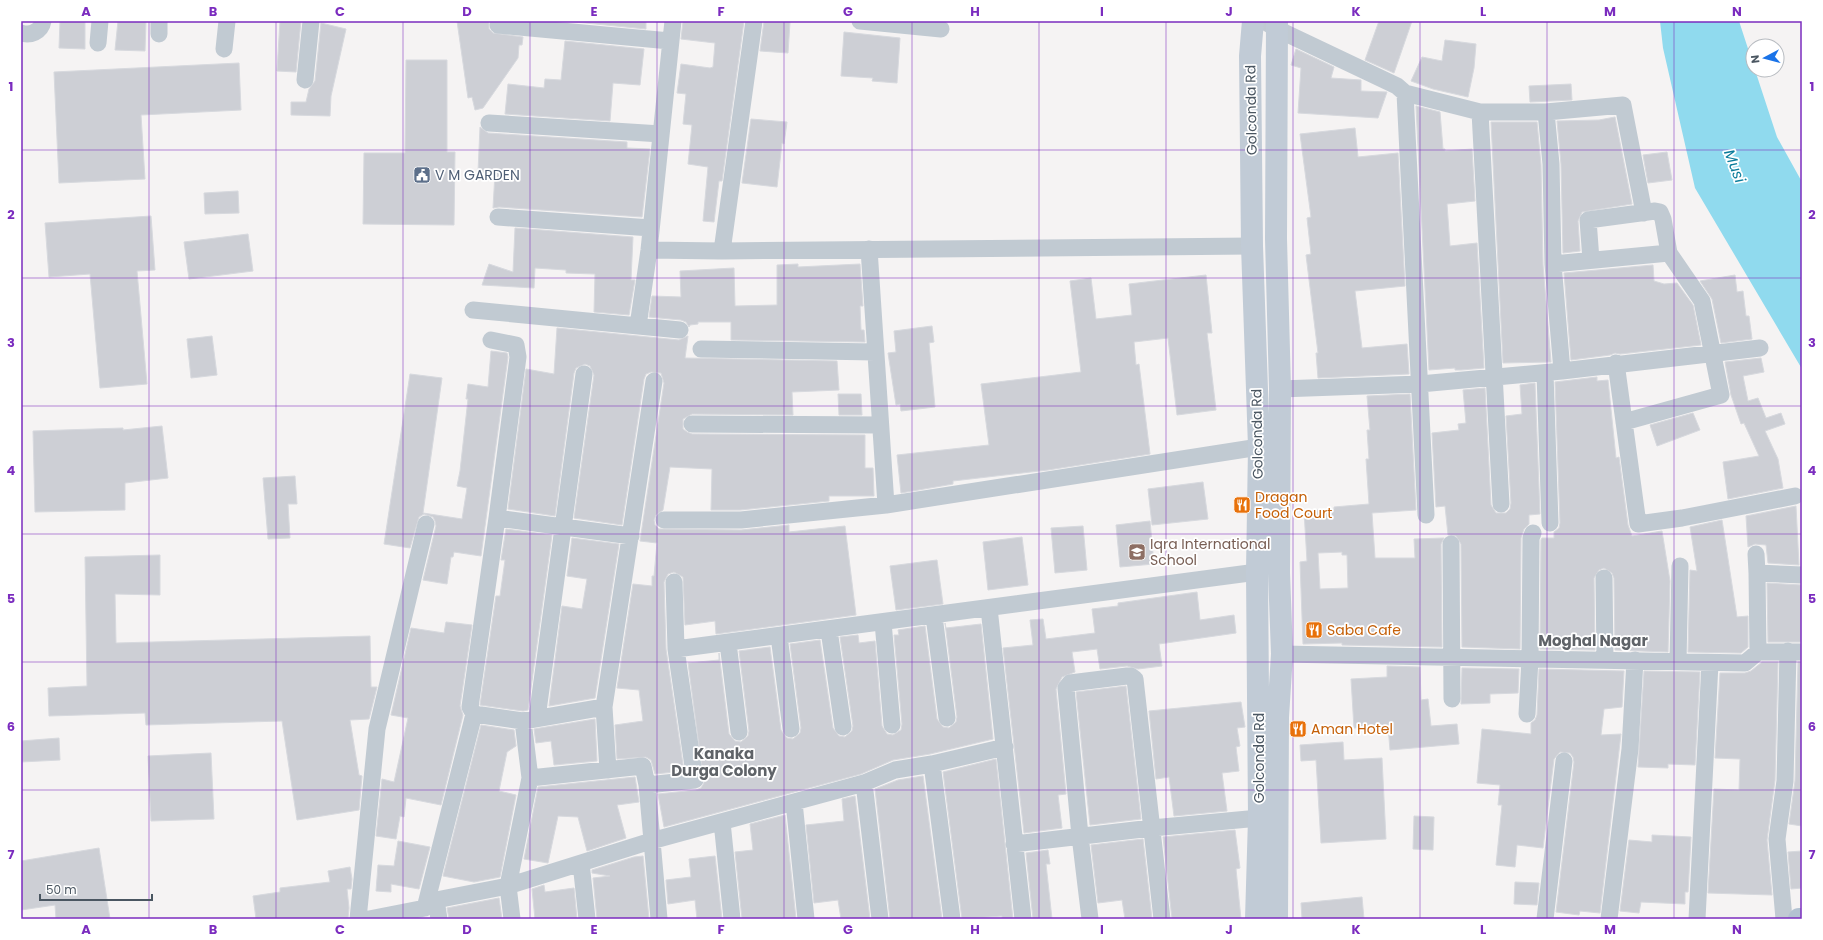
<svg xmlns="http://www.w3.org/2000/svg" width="1823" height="940" viewBox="0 0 1823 940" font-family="Poppins,sans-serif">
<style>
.water{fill:#90daee}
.building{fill:#cdcfd5;stroke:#d7d9de;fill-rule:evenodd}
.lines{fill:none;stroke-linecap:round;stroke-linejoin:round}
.street{stroke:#c1cad2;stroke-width:17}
.secondary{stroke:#c1cbd6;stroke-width:22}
.primary{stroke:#b3c2d1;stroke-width:22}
.grid{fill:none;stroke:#7b2cbf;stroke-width:1;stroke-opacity:0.55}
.labels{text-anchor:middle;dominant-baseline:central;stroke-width:3.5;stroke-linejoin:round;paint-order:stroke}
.street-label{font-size:14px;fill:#4a5661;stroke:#fff}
.service-label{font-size:14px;fill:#4e5e75;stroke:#fff;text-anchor:start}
.food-label{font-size:14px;fill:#c56008;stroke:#fff;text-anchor:start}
.education-label{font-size:14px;fill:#785e54;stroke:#fff;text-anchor:start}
.water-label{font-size:15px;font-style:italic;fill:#0c7c9b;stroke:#fff}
.neighbourhood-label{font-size:15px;font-weight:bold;fill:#5f6368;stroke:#fff}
.neatline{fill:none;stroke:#7b2cbf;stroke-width:1.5}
.grid-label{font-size:13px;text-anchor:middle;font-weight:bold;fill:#7b2cbf}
</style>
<rect width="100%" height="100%" fill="#f5f3f3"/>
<path class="water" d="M1660,21H1739L1753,64V70H1755L1777,137L1802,182V369L1695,188L1663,48Z"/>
<path class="building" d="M60,21H85V49L59,48Z
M118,21H146L145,51L115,50Z
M280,21H301L296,72L277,71Z
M457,21H489V29L493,33L523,37L522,45H519L518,58L483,108L475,110L472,97L468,98Z
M566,21H646V29Z
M683,21H744L722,181H719L714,222L703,221L708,167L688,164L692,125L683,124L686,94L677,93L681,64L710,68L713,67L715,43L681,39Z
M764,21L790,22L788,53L760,51Z
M1379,21H1412L1394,73L1365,60Z
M321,23L346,29L331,96L330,116L291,115V102H306L309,89L315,81Z
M844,32L900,38L897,83L872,81L873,78L841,76Z
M1445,40L1476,44L1474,68L1468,97L1433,89L1411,81L1422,57L1442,61Z
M565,41L644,49L640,85L613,83L610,121L505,114L508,84L544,88L545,79L561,80Z
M1296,49L1334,67L1331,78L1361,80V91L1387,92L1378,118L1298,113L1301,68L1291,65Z
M406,60H447V152H455L454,225L363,224L364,153H405Z
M239,63L241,110L141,115L145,179L59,183L54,72Z
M1571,84L1572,100L1530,102L1529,86Z
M1416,106L1440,112L1443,149H1445V151L1472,149L1475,201L1447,204L1450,246L1477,243L1484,368L1461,370H1455V368L1429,370Z
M1615,117L1632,204L1582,212L1578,221L1580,251L1563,253L1561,164L1557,121L1599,120Z
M751,119L787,122L784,144L782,143L777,187L742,183Z
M1491,122H1537L1541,165L1543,265L1551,362L1503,363Z
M480,127L488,133L627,142V148L650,149L642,217L499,207L493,208L495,173L478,172Z
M1355,128L1358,157L1398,153L1405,286L1355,291L1362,348L1407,344L1409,374L1318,378L1316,353H1318L1306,255L1311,254L1307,218L1311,217L1300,134Z
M1667,152L1672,180L1648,183L1643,155Z
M238,191L239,213L205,214L204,193Z
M151,216L155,270L137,271L147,384L100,388L90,274L49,277L45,223Z
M515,228L633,237L631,280H635L629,315L594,312L595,274L566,273V270L535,268L534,288L482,285L489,264L513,272Z
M248,234L253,271L189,279L184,242Z
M798,264V267L860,264L863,306H860L861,330H864L865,342L731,340V322H698V324L690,325L689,327L686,322L681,320L649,317L652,296L681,297L680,271L734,268L735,306L777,305V265Z
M1653,265L1654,281L1664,284L1677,283L1693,305L1701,345L1620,354L1615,353L1610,355L1571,360L1564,273Z
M1206,275L1212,333H1207L1216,410L1177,415L1168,338L1134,342L1136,365L1139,364L1150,454L1048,470L953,481V484L901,493L897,455L989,445L981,384L1081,372L1070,281L1091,278L1096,319L1132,315L1129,284Z
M1735,275L1737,292L1743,291L1746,316H1749L1752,339L1721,343L1712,299L1700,281Z
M932,326L934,342L929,343L935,407L901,411L900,404L896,405L888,353L896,352L894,331Z
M557,328L679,340L688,336L685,358L837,361L839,390L792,392L793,415L692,414L683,419V429L687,432L692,434L865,435V468H873L874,496H829V501L740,510H711L712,469L670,467L663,510L656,515L654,520L655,525L659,529L741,530L789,525V532L845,526L856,615L716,634L715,621L685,625L683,577L674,572L668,574L664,582L666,649L684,771L655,774L651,760L646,757L617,759L615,725L643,721L639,690L617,688L633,584L652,586V576H654L657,543L640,541L664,383L661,373L651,372L646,374L644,379L622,525L574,518L594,375L590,366L585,364L576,368L574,373L555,516L508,509L526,369L554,374Z
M212,336L217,375L191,378L187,339Z
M491,351L507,353L508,357L481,556L454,552L453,557H451L447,584L423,580L436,526L435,521L433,517L424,514L419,517L410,548L384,544L410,374L442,378L423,513L462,519L467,488L457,486L460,471L468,399H466L468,384L488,387Z
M1761,358L1764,372L1743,376L1748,401L1758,398L1766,418L1781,413L1785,424L1765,431L1778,459L1783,488L1728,499L1723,462L1759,456L1744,423L1741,424L1731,395L1725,362Z
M1597,377V381L1608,380L1616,458L1619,457L1628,525L1632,536L1662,531L1670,581L1668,652L1615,650L1614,578L1612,573L1604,568L1599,570L1594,578L1595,650L1540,649L1541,540L1542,538H1554V532L1559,528L1560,523L1555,382Z
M1535,383L1540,514L1529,515V524L1524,529L1521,538L1520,649L1462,647L1461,544L1456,536L1448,535L1445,506L1436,507L1432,433L1459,430L1458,424L1466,423L1463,390L1485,388L1491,505L1496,513H1506L1510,509L1511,503L1506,416L1522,414L1520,385Z
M838,394H861L862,415H839Z
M1410,394L1416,510L1372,513L1375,558H1415L1414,539L1444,538L1441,544L1442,647L1342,645V643L1303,644L1300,562L1307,561L1304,511L1334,509V507L1369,504L1366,459H1369L1367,430H1370L1367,396ZM1342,552V555H1347L1348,588L1320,589L1318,553Z
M1693,413L1700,430L1657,446L1650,425Z
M162,426L168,478L125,483V510L35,512L33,431L123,428V430Z
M295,476L297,504H288L290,538L268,539L263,478Z
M1203,482L1208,519L1152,525L1148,489Z
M1796,506L1799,565L1768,563L1766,545L1755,544L1748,547L1746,516Z
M1722,520L1737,617L1748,616V647L1741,653L1688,652L1690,570L1697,571L1690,527Z
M1150,521L1154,564L1120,567L1116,525Z
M1083,526L1087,570L1055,573L1051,528Z
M506,529L552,535L528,710L523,711L480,705L496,596H500L505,560H501Z
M1022,537L1028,585L988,590L983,542Z
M572,538L619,544L595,698L549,706L562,606L582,609L587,579L567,576Z
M160,555V595L115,594L116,643L370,636L371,687H377L369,719L350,720L359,775L362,776L359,810L297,820L282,721L146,725L145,713L49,716L48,688L87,686L85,557Z
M937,560L943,604L896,610L890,566Z
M1767,583L1802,585V642H1768Z
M1197,592L1200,620L1234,615L1236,633L1159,644L1162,666L1138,669L1127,666L1100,669L1097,649L1072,652L1075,672L1062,677L1056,689L1066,794L1058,795L1062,828L1024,833L1003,648L1033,645L1030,620L1043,619L1046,639L1095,633L1092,609L1118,606V603Z
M446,622L472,625L460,706L463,715L441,805L406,798L404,817L400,816L396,839L376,836L382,779L394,782L408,718L391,715L411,628L444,633Z
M945,623L946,628L981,624L993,739L930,754L893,760L861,774L664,827L658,794L696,790L701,788L704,783L688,663L719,660V653L729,734L735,741L741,742L748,736L749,731L739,651L770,647L781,730L787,738L793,739L800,733L801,728L790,644L820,640L833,728L839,736L845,737L852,731L853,726L840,637L858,635L859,643L875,641L882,726L887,734L893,735L901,730L902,724L894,635H899L898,630L925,626L937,719L943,727L949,728L956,722L957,717Z
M1762,662H1778L1775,780L1767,840L1772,895L1708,893L1714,789L1739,790L1740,759L1715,758L1720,673H1745L1751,671Z
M1798,662H1802V826L1789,824L1795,781Z
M1387,666L1420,667L1421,700L1428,699L1431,726L1457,724L1459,744L1390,750L1388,726L1354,728L1351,679L1387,677Z
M1462,668L1519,669L1518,693L1490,694V703L1461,704Z
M1539,669L1624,671L1622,707L1604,709L1601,735L1621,734L1600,913L1580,911L1579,915L1556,912L1574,762L1573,757L1570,753L1560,752L1554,759L1543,848L1517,845L1515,867L1496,865L1502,805H1498L1500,785L1477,783L1482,729L1531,734V723L1535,720L1537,715Z
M1644,671L1700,672L1695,765L1668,764V768L1638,767Z
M1126,686L1141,819L1090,825L1076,692Z
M1241,702L1245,727L1237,728L1240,746L1236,747L1239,771L1222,773L1227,811L1174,816L1169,777L1156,779L1149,711Z
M595,719L597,761L554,765L551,741L536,743L534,729Z
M481,725L514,730L516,746L507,752L499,791L516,795L500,877L474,882L443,876Z
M59,738L60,760L21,762V741Z
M1343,742L1344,760L1382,758L1386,839L1321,843L1316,760L1301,761L1300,745Z
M211,753L214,819L151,821L148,756Z
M996,759L1013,919H1002V916L962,919L943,772Z
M923,776L942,919H890L875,789L898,780Z
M635,777L639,802L617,805L626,838L587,851L578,817L558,816L548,863L524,859L538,787Z
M855,796L870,919H841L838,900L814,903L806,825L844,821L842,799Z
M785,815L796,919H742L735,852L753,850L750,824Z
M1414,816L1434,817L1433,850L1413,849Z
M1235,830L1240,868L1236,869L1241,919H1172L1163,837Z
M1652,835L1691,837L1688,892H1685V904L1641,902L1639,913L1620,911L1629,840L1652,842Z
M1143,839L1152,919H1125L1122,900L1098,903L1091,845Z
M398,841L430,847L419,889L391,884V892L376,891L378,865L394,866Z
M99,848L110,919H56L55,905L21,910V861Z
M1048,850L1050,864H1046L1052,919H1033L1026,853Z
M1802,851V888L1791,889L1788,852Z
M643,856L649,919H597L593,878L610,876L592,873V870L634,857Z
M715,856L722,919H697L695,900L668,904L666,880L691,877L689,859Z
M350,867L352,879L351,889H347L349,908L348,919H256L253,896L280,892V888L330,882L328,871Z
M1515,882L1539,883L1537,905L1514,904Z
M544,885L545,892L574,888L577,919H535L532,889Z
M1362,897L1364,919H1302L1301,903Z
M499,898L502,919H449L447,908Z"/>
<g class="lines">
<path class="street" d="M860,21L941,29
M1264,21L1277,29L1397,86L1405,93L1480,112H1546L1623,105L1644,213
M498,25L670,41
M21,33C30,36 41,32 43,21
M159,34V21
M98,43L100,21
M224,49L227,21
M305,80L311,21
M1405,93L1426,515
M1480,112L1501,504
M1546,112L1551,164L1553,264L1562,371
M489,123L661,134
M498,217L651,228
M869,249L886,505
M649,250L722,251L1252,246
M722,251L754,21
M1591,260L1588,220L1655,211L1660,212L1663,219L1669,253
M1553,264L1669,253L1702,301L1721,395L1624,422
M473,310L680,330
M638,326L649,250L673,21
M701,349L875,352
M1616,363L1638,524L1682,518L1795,496
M1545,373L1550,523
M1280,389L1420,384L1562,371L1760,348
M692,424L880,425
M497,518L631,536
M664,520H741L886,505L1259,447
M1451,544L1452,699
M1756,554L1757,573
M1604,578L1605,660
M989,608L1023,919
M934,616L947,718
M883,622L892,725
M829,630L843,727
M779,636L791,729
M728,643L739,732
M676,649L1257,572
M1758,652L1757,573L1802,575
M1282,654L1745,663L1758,652H1802
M1678,662L1680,566
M474,714L523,721L604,707
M1527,714L1530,659L1531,538L1533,533
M537,718L584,374
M932,764L952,919
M608,770L604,707L654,381
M530,778L643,766L647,785L659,919
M864,783L880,919
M647,785L695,780L676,649L674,582
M794,802L806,919
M722,822L732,919
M1014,844L1152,828L1259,818
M581,863L587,919
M436,900L439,919
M425,908L474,714L470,707L497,518L518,357L516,345L491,340
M358,919L377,729L426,524
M369,919L425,908L436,900L508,886L651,841L864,783L895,770L932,764L1005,747
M512,919L508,886L530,778L523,721
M1090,919L1080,836L1066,688L1070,683L1127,676H1131L1135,679L1162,919
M1545,919L1564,761
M1609,919L1630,749L1635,660
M1697,919L1710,663
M1784,919L1777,839L1785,781L1788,651"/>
<path class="secondary" d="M1253,21L1250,56L1252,246L1259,447L1257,572L1259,818L1256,919
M1277,919L1278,717L1282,654L1279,573L1280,389L1276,239L1277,21"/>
<path class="primary" d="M1799,919H1802"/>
</g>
<path class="grid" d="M149,21V919M276,21V919M403,21V919M530,21V919M657,21V919M784,21V919M912,21V919M1039,21V919M1166,21V919M1293,21V919M1420,21V919M1547,21V919M1674,21V919M21,150H1802M21,278H1802M21,406H1802M21,534H1802M21,662H1802M21,790H1802"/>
<defs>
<symbol id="civic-square" viewBox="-11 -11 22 22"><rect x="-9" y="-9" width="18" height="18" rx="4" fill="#5c6f8a" stroke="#fff"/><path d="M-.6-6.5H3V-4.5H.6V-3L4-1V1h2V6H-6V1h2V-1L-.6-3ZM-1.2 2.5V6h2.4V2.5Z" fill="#fff"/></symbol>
<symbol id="restaurant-square" viewBox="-11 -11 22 22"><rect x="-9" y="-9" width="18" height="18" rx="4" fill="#e8710a" stroke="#fff"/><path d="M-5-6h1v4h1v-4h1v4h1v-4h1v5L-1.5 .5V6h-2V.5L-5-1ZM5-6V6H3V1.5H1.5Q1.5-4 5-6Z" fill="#fff"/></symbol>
<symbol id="university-square" viewBox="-11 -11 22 22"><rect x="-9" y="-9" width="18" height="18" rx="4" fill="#8d6e63" stroke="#fff"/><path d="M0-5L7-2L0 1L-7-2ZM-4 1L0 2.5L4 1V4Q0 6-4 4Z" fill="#fff"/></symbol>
</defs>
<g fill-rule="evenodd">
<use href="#civic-square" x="412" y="165" width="20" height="20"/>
<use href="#restaurant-square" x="1232" y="495" width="20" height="20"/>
<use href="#university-square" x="1127" y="542" width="20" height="20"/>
<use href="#restaurant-square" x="1304" y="620" width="20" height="20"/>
<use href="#restaurant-square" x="1288" y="719" width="20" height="20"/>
</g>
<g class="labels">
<g class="street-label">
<text transform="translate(1251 110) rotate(-91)">Golconda Rd</text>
<text transform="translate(1257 434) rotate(-91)">Golconda Rd</text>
<text transform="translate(1259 758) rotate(-90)">Golconda Rd</text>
</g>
<g class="service-label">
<text x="435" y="175">V M GARDEN</text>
</g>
<g class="food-label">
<text x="1255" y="497">Dragan<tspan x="1255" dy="16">Food Court</tspan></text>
<text x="1327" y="630">Saba Cafe</text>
<text x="1311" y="729">Aman Hotel</text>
</g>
<g class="education-label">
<text x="1150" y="544">Iqra International<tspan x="1150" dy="16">School</tspan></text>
</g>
<g class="water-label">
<text transform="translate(1735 166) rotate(69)">Musi</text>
</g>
<g class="neighbourhood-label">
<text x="1593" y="640">Moghal Nagar</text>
<text x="724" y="753">Kanaka<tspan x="724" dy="17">Durga Colony</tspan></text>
</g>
</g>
<rect width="1823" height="940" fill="none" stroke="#ffffff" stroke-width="44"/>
<g transform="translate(1765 58) rotate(263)"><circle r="19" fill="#ffffff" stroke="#b7bbc0"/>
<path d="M0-3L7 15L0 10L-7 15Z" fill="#1a73e8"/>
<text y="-6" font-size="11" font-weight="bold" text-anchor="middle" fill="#4a5661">N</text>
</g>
<path d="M40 894v6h112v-6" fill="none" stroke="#4a5661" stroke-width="2"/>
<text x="46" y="894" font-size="12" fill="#4a5661" stroke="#ffffff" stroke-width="3" paint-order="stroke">50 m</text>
<rect x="22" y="22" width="1779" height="896" class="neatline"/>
<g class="grid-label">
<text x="86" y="16">A</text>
<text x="213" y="16">B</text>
<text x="340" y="16">C</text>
<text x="467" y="16">D</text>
<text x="594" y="16">E</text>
<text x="721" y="16">F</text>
<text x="848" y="16">G</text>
<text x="975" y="16">H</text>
<text x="1102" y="16">I</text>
<text x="1229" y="16">J</text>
<text x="1356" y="16">K</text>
<text x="1483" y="16">L</text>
<text x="1610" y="16">M</text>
<text x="1737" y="16">N</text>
<text x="11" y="91">1</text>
<text x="1812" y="91">1</text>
<text x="11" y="219">2</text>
<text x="1812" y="219">2</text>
<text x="11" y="347">3</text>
<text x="1812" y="347">3</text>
<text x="11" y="475">4</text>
<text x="1812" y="475">4</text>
<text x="11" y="603">5</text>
<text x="1812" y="603">5</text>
<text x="11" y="731">6</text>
<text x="1812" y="731">6</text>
<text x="11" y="859">7</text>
<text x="1812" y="859">7</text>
<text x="86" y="934">A</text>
<text x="213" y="934">B</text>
<text x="340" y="934">C</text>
<text x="467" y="934">D</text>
<text x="594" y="934">E</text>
<text x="721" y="934">F</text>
<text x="848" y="934">G</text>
<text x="975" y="934">H</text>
<text x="1102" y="934">I</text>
<text x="1229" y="934">J</text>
<text x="1356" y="934">K</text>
<text x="1483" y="934">L</text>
<text x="1610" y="934">M</text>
<text x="1737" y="934">N</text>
</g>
</svg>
